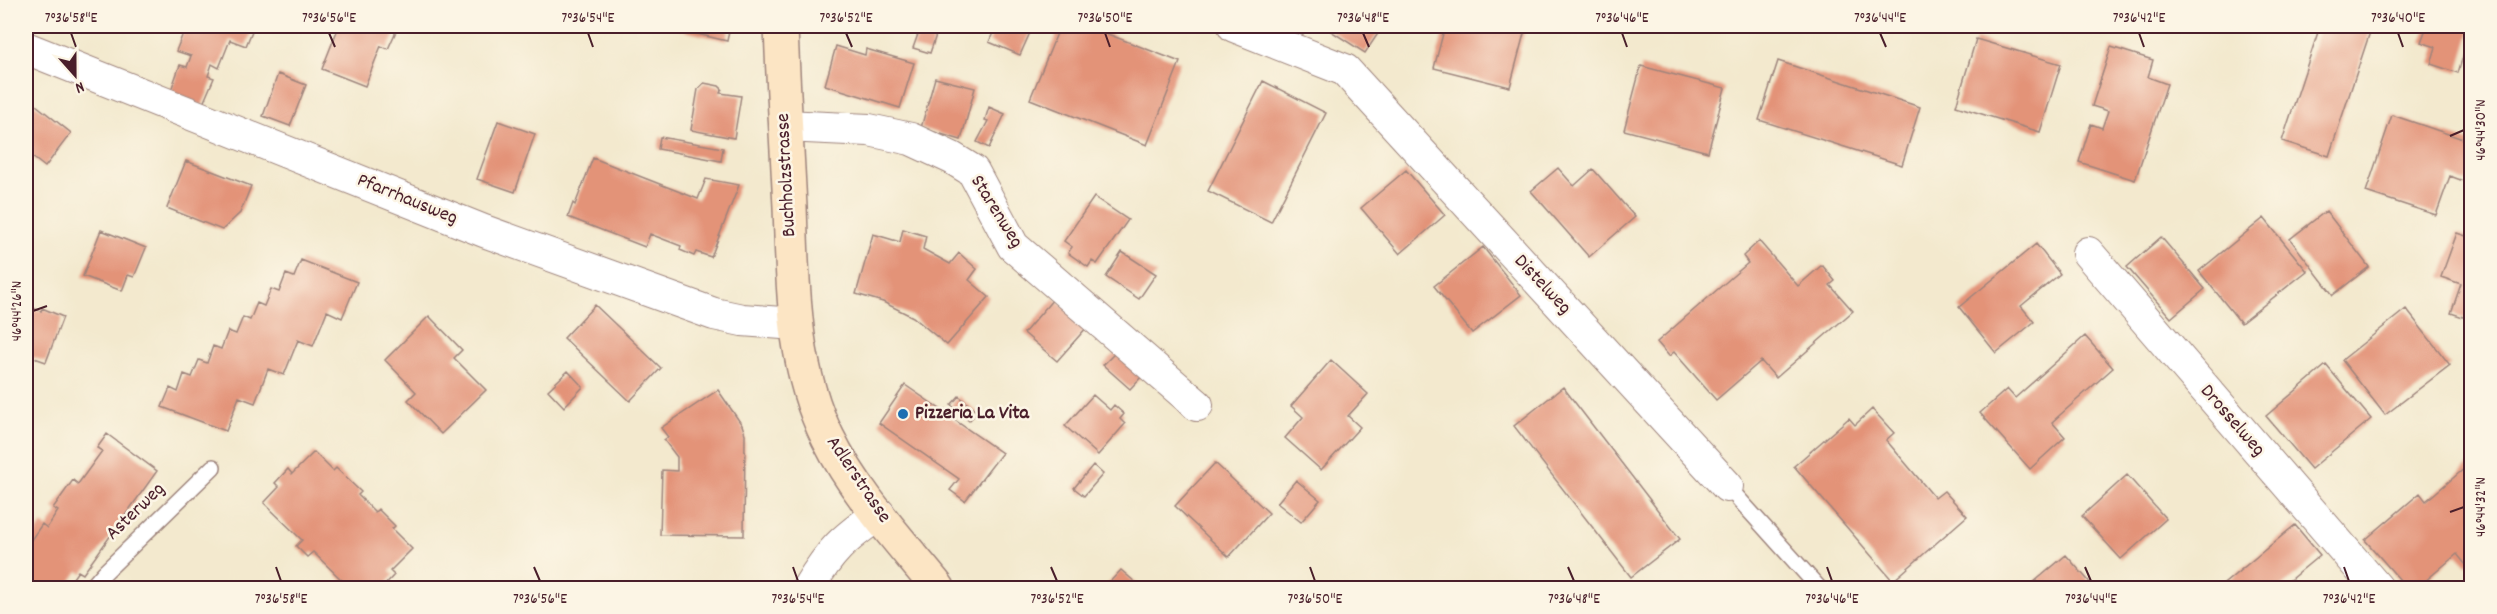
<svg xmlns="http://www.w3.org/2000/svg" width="2497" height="614" viewBox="0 0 2497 614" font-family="Dekko,sans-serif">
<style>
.building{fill:#e39378}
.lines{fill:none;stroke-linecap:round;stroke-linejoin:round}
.lane-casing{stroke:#9e847c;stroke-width:18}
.street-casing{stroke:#9e847c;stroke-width:34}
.secondary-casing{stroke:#9e847c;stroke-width:36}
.lane{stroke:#fff;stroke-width:15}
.street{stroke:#fff;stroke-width:32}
.secondary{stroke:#fce5c4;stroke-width:33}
.ticks{fill:none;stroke:#4a1f2b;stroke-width:2}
.poi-dot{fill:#1f6fb2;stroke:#fcf5e5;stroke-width:2}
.labels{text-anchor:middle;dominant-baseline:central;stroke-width:5;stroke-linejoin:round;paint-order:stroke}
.street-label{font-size:20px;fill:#4a1f2b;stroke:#fcf5e5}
.poi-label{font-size:20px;font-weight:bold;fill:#4a1f2b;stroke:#fcf5e5;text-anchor:start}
.neatline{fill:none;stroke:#4a1f2b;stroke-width:2}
.ticks-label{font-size:15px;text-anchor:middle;fill:#4a1f2b}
</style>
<rect width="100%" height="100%" fill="#fcf5e5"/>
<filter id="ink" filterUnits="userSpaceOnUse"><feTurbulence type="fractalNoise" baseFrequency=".0167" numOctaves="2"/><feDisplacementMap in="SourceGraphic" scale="12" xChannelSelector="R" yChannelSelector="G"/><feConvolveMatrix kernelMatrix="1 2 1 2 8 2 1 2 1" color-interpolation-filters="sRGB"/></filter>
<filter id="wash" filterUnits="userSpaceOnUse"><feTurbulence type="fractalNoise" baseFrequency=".008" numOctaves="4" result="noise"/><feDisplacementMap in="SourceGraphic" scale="24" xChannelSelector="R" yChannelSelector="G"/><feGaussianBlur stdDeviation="1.35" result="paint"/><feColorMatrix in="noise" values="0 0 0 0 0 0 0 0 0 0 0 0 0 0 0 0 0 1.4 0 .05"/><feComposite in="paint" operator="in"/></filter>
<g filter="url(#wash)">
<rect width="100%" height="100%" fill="#f3e9ce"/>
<g id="blocks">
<path class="building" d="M186,26H254L246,46L230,40L219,68L212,64L208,76L214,78L202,106L170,93L180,65L187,67L191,56L176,51Z
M339,26H387L397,29L388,49L381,46L365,86L322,69Z
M664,26H730L727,41Z
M921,26H939L930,53L913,48Z
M996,26H1033L1020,55L989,42Z
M1060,26H1087L1180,62L1147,145L1030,99Z
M1323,26H1383L1365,53Z
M1445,26H1526L1510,87L1434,68Z
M2320,26H2372L2329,156L2282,141Z
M2427,26H2472L2458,73L2431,64L2436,47L2421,42Z
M1976,39L2061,64L2040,132L1956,106Z
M836,46L865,55L866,49L914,63L900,108L825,85Z
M2111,47L2153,60L2148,77L2167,84L2135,180L2079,162L2091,124L2102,128L2108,111L2092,106Z
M1778,61L1920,107L1902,165L1759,120Z
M1641,66L1725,88L1708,152L1624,130Z
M278,74L306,85L290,126L263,116Z
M935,78L975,88L961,140L921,128Z
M1263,81L1326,113L1271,222L1208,191Z
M704,83L719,86L722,89L720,93L741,96L734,138L691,130L698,89Z
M26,97L71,133L45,167L26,152Z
M989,107L1005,114L989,148L977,142L988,121L985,120Z
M2392,115L2472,142V167L2466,182L2450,176L2436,215L2366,192Z
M498,121L535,134L515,192L477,179Z
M660,137L723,148L721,161L658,149Z
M593,158L698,199L706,179L739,185L711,257L696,252L694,256L680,250L681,246L650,234L645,247L568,217L573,203L575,205Z
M186,161L251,186L240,213L222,230L167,208Z
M1558,168L1574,186L1593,169L1635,217L1589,257L1531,191Z
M1406,170L1445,215L1400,254L1361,208Z
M1094,197L1128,220L1097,264L1092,261L1088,267L1068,253L1072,247L1064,241Z
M2326,211L2369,267L2333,295L2290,239Z
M2264,218L2307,271L2241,323L2199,271Z
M903,229L926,236L923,249L950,264L959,253L977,269L969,280L989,297L947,345L913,317L883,302L856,294L873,234L900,242Z
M101,230L146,248L134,277L128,275L122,291L83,276Z
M2457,233L2472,238V320L2451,313L2461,284L2441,277Z
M2161,237L2205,289L2171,318L2127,267Z
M1759,241L1798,286L1822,265L1835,281L1830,285L1853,311L1776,378L1761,361L1716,400L1674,352L1669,356L1657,342L1748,263L1743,256Z
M2036,244L2060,274L2021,306L2034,322L1996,353L1959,307Z
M1483,247L1521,295L1472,333L1434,286Z
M1122,252L1156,274L1139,299L1106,277Z
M301,260L357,282L342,318L327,311L313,346L298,340L284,375L268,369L255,403L239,397L226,431L162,407L170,388L178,392L184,374L192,377L199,360L207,363L213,346L221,349L228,331L236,334L243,317L250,320L257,303L264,306L271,289L279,292L286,274L294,277Z
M1054,298L1087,327L1057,361L1024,333Z
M595,305L661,368L630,401L564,338Z
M26,306L41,311L42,308L63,317L46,362L26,355Z
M2406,309L2450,365L2385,415L2342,360Z
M429,316L462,350L454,358L486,390L441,434L408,400L416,392L385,360Z
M2085,336L2113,368L2052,422L2065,437L2030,469L1980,413L2007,389L2015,398Z
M1116,352L1143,375L1130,389L1103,365Z
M1331,360L1368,394L1348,416L1360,427L1321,470L1285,438L1303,417L1291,406Z
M2326,365L2371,419L2311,469L2266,416Z
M568,371L583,387L564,407L548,390Z
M905,385L943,411L945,409L948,411L946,414L1002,453L965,501L950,490L959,479L879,423Z
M1563,387L1680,539L1631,577L1514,426Z
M718,390L742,425L745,434L744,536L660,535L662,470L677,471V457L664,440L668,437L661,428Z
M1093,395L1110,410L1114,405L1124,414L1120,419L1125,424L1098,455L1065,426Z
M959,396L977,412L969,421L951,405Z
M1872,409L1894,433L1886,440L1935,498L1944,491L1967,516L1893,581L1794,466L1849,418L1855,425Z
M107,434L157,471L83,574L78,571L66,588H26V547L42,524L47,528L58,511L53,508L73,480L78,484L102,451L97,448Z
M314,452L333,471L336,468L361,492L358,495L375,512L378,509L395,526L392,529L412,549L390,571L394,575L382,588L377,585L373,588H350L313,552L307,557L296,546L302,540L264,503L279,487L275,483L288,469L292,474Z
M2472,462V560L2466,565L2457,554L2417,588H2407L2365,540L2420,493L2426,501Z
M1215,463L1269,513L1229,557L1175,506Z
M1093,465L1103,474L1084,496L1074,488Z
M2127,475L2166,519L2121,559L2082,516Z
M1296,480L1320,500L1301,522L1277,503Z
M2295,525L2320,555L2280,588H2219Z
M2066,555L2094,587L2027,588Z
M1121,570L1142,588H1104Z"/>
</g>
</g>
<g filter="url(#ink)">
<use href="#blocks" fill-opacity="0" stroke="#9e847c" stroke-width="1.5"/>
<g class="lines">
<defs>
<path id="lane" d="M1727,486L1819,588
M91,588L104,573L213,467"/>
<path id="street" d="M1234,26L1345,70L1727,486
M26,48L484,231L714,314L742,320L796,324
M785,126L869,130L911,139L952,158L973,171L1013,246L1197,405
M2088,253L2377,588
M808,588C831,550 843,539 879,514"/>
<path id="secondary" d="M781,26C783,86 787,147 790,207C793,285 792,367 828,438C855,493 900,541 938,588"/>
</defs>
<use href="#lane" class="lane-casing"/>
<use href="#street" class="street-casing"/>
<use href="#secondary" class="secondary-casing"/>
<use href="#lane" class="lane"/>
<use href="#street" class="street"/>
<use href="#secondary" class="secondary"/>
</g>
</g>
<path class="ticks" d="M71,33L76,47M329,33L335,47M588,33L593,47M846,33L852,47M1105,33L1110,47M1363,33L1369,47M1622,33L1627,47M1880,33L1886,47M2139,33L2144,47M2398,33L2403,47M2450,136L2464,130M33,311L47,306M2450,512L2464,507M276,567L281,581M534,567L540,581M793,567L798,581M1051,567L1057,581M1310,567L1315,581M1568,567L1574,581M1827,567L1832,581M2085,567L2091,581M2344,567L2349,581"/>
<circle class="poi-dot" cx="903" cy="414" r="6"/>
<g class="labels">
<g class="street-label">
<text transform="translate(787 175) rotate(-93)">Buchholzstrasse</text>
<text transform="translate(407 200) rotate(22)">Pfarrhausweg</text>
<text transform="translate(996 212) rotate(58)">Starenweg</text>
<text transform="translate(1542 285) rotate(47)">Distelweg</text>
<text transform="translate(2232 421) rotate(49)">Drosselweg</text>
<text transform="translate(858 480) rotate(56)">Adlerstrasse</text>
<text transform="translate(136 512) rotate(-44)">Asterweg</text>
</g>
<g class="poi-label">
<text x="915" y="414">Pizzeria La Vita</text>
</g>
</g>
<rect width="2497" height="614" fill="none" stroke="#fcf5e5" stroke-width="66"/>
<g transform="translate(75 75) rotate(159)" stroke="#fcf5e5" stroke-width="4.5" paint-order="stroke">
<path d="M0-4.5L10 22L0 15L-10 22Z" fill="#4a1f2b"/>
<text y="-9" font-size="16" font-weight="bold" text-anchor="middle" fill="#4a1f2b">N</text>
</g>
<rect x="33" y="33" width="2431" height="548" class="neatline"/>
<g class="ticks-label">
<text x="71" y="22">7°36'58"E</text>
<text x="329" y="22">7°36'56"E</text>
<text x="588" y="22">7°36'54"E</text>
<text x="846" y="22">7°36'52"E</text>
<text x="1105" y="22">7°36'50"E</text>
<text x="1363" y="22">7°36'48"E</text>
<text x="1622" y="22">7°36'46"E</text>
<text x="1880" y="22">7°36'44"E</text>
<text x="2139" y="22">7°36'42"E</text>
<text x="2398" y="22">7°36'40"E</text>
<text transform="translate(2480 130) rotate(-90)" y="5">46°44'30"N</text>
<text transform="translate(16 311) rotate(-90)" y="5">46°44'26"N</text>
<text transform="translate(2480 507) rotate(-90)" y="5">46°44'32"N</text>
<text x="281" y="603">7°36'58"E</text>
<text x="540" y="603">7°36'56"E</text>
<text x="798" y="603">7°36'54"E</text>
<text x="1057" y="603">7°36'52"E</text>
<text x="1315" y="603">7°36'50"E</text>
<text x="1574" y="603">7°36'48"E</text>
<text x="1832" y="603">7°36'46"E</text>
<text x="2091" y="603">7°36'44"E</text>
<text x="2349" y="603">7°36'42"E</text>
</g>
</svg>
